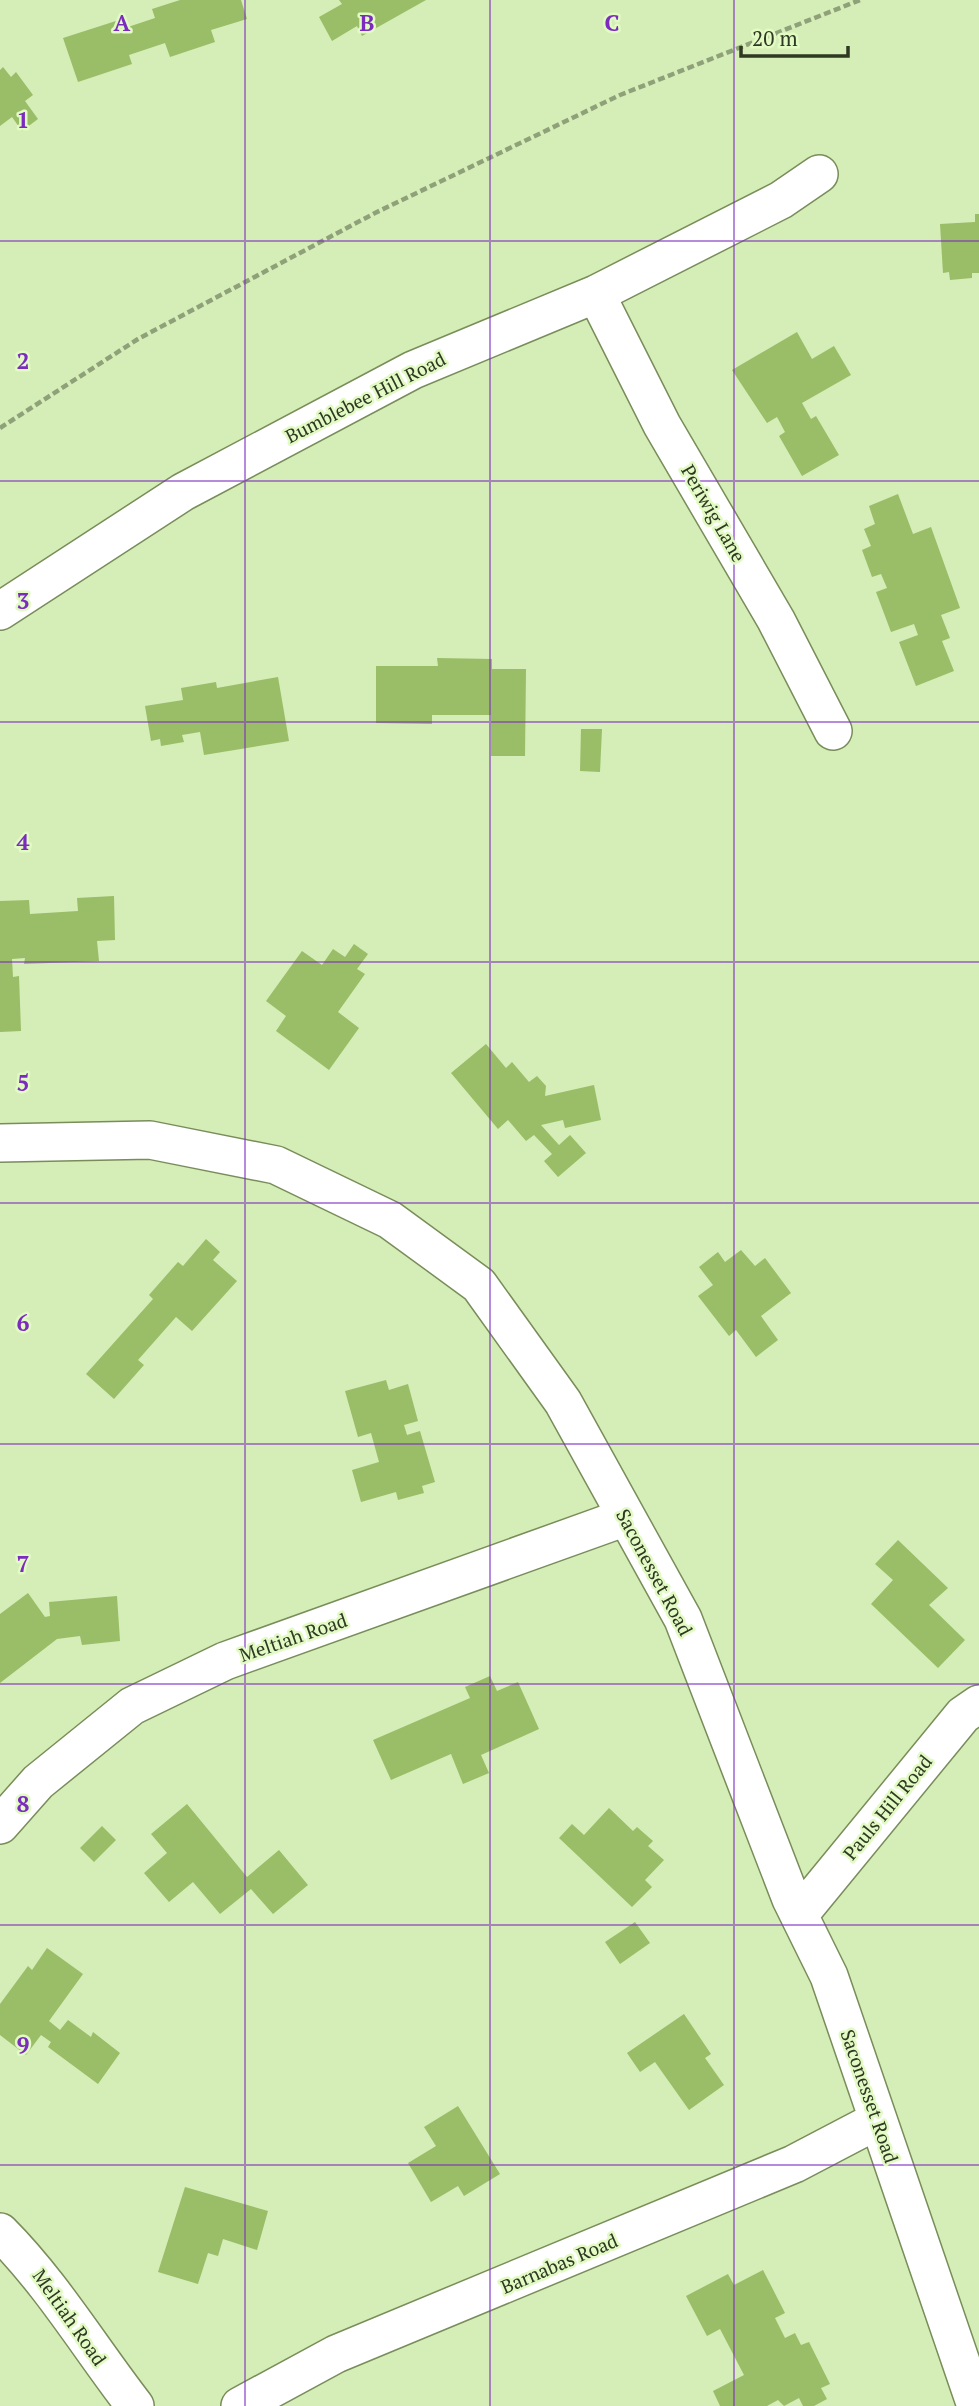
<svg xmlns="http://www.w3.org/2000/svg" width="979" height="2406" viewBox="0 0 979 2406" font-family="'PT Serif',serif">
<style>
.building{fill:#9abd67}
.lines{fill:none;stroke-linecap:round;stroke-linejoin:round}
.minor-casing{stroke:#788d5a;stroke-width:40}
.path{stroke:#8fa178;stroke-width:4.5;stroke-dasharray:7 3.5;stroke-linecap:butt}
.minor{stroke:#fff;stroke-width:37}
.grid{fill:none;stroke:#7b2cbf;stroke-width:2;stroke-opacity:0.55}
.labels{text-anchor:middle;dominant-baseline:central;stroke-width:5;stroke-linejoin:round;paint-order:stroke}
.street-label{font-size:19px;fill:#2e3822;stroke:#e2fac3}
.grid-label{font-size:23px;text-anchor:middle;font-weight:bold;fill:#7b2cbf;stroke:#e2fac3;stroke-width:5;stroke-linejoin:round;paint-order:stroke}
</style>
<rect width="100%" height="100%" fill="#d5edb6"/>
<path class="building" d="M180,0H241L247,19L211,30L215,42L170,57L165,43L129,55L132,64L78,82L63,38L119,20L122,29L155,18L152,9Z
M339,0H426L362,36L357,26L332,41L319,17L342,4Z
M3,67L11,77L16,72L33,95L25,101L38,119L22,131L12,117L0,126V70Z
M975,214H979V273H972V278L950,280L949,272L943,273L940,224L975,222Z
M797,332L812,359L834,346L851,375L802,403L811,419L816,416L839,455L802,476L779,436L785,432L777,417L767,423L732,370Z
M898,494L913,534L931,527L960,608L941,615L950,638L942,641L954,671L916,686L899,642L918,635L914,624L891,632L876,592L887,588L881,574L872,577L862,550L871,546L864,529L875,524L869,506Z
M437,658L492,659V669H526L525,756H491V715H432V724L376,723V666H438Z
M278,677L289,741L204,755L200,732L182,735L184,742L161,746L160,739L151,741L145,706L183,700L181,688L216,682L217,688Z
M581,729H602L600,772L580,771Z
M114,896L115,940L97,941L99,961L24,964L25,958L12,959L13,977L19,976L21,1031L0,1032V901L29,900L30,914L78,911L77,898Z
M354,944L368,954L357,969L365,974L338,1012L359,1028L329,1070L276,1031L286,1016L266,1001L302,951L322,965L333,949L345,957Z
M486,1044L506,1068L512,1062L529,1082L537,1076L546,1086L545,1096L594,1085L601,1120L565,1128L563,1120L541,1125L559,1145L570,1135L586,1153L558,1177L544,1161L552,1154L534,1135L526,1141L508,1120L498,1129L451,1073Z
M206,1239L220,1252L213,1260L237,1281L192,1331L176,1317L138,1360L144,1365L114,1399L86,1374L153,1299L149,1295L178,1262L183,1266Z
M741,1250L755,1266L765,1258L791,1293L761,1316L778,1340L756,1357L736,1330L729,1336L698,1296L713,1285L699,1267L718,1252L725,1262Z
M386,1380L389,1390L408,1384L418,1421L404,1425L407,1435L420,1431L435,1482L422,1486L424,1493L398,1500L396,1492L361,1502L352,1470L379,1462L371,1433L358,1437L345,1391Z
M898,1540L948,1588L929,1605L965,1640L938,1668L871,1604L893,1580L875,1564Z
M28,1593L45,1617L50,1616L49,1602L117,1596L120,1641L82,1645L80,1636L57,1639L0,1683V1614Z
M490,1676L497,1691L518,1682L539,1729L481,1755L489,1773L463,1784L451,1754L391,1780L373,1740L470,1698L465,1687Z
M187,1804L247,1877L279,1850L308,1885L273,1914L251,1889L220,1914L193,1882L169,1902L144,1873L167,1853L151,1834Z
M609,1808L633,1831L637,1827L653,1841L648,1846L664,1860L645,1880L652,1887L632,1907L559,1838L572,1824L584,1835Z
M102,1826L116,1840L94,1862L80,1848Z
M635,1922L650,1943L620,1964L605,1942Z
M47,1948L83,1974L49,2021L60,2030L68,2020L91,2037L93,2032L120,2053L98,2084L48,2047L51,2042L41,2035L26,2055L0,2035V2004L28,1966L32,1970Z
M684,2014L711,2054L705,2058L724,2085L689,2110L655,2062L640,2072L627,2053Z
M458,2106L500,2174L464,2196L458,2186L431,2202L408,2163L436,2146L424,2127Z
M185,2187L268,2211L257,2250L223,2239L218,2256L208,2253L198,2284L158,2272Z
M763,2270L785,2313L775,2318L785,2338L795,2333L801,2345L809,2342L830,2384L821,2388L827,2399L814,2406H803L799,2398L784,2406L778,2400L767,2406H720L713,2391L744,2375L720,2329L707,2336L686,2296L728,2274L734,2285Z"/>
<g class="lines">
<defs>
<path id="minor" d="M596,294L662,425L776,620L833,731
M0,611L183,492L413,370L596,294L781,200L819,174
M0,1143L150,1140L276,1165L390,1220L479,1285L563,1402L683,1619L791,1899L829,1976L976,2406
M0,1825L38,1782L132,1706L225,1661L626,1517
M799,1915L963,1715L979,1704
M0,2232C52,2284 90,2348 135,2406
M240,2406L336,2354L794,2164L878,2120"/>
</defs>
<use href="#minor" class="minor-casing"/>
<path class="path" d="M0,428L138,339L375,213L620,95L860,0"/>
<use href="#minor" class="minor"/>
</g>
<path class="grid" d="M245,0V2406M490,0V2406M734,0V2406M0,241H979M0,481H979M0,722H979M0,962H979M0,1203H979M0,1444H979M0,1684H979M0,1925H979M0,2165H979"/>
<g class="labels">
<g class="street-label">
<text transform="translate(365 397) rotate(-27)">Bumblebee Hill Road</text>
<text transform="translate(714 513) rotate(60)">Periwig Lane</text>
<text transform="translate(655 1572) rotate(62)">Saconesset Road</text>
<text transform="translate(293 1637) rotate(-19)">Meltiah Road</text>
<text transform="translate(887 1807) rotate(-51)">Pauls Hill Road</text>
<text transform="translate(870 2096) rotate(71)">Saconesset Road</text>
<text transform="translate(559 2263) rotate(-23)">Barnabas Road</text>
<text transform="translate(70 2317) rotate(55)">Meltiah Road</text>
</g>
</g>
<g class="grid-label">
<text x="122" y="31">A</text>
<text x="367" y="31">B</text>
<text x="612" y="31">C</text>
<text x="23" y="128">1</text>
<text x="23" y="369">2</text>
<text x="23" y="609">3</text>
<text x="23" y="850">4</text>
<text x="23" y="1091">5</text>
<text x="23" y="1331">6</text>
<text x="23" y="1572">7</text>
<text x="23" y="1812">8</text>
<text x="23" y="2053">9</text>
</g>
<path d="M741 46v10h107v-10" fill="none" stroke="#2e3822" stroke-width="3.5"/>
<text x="752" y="46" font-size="21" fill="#2e3822" stroke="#e2fac3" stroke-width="5" paint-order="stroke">20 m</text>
</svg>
